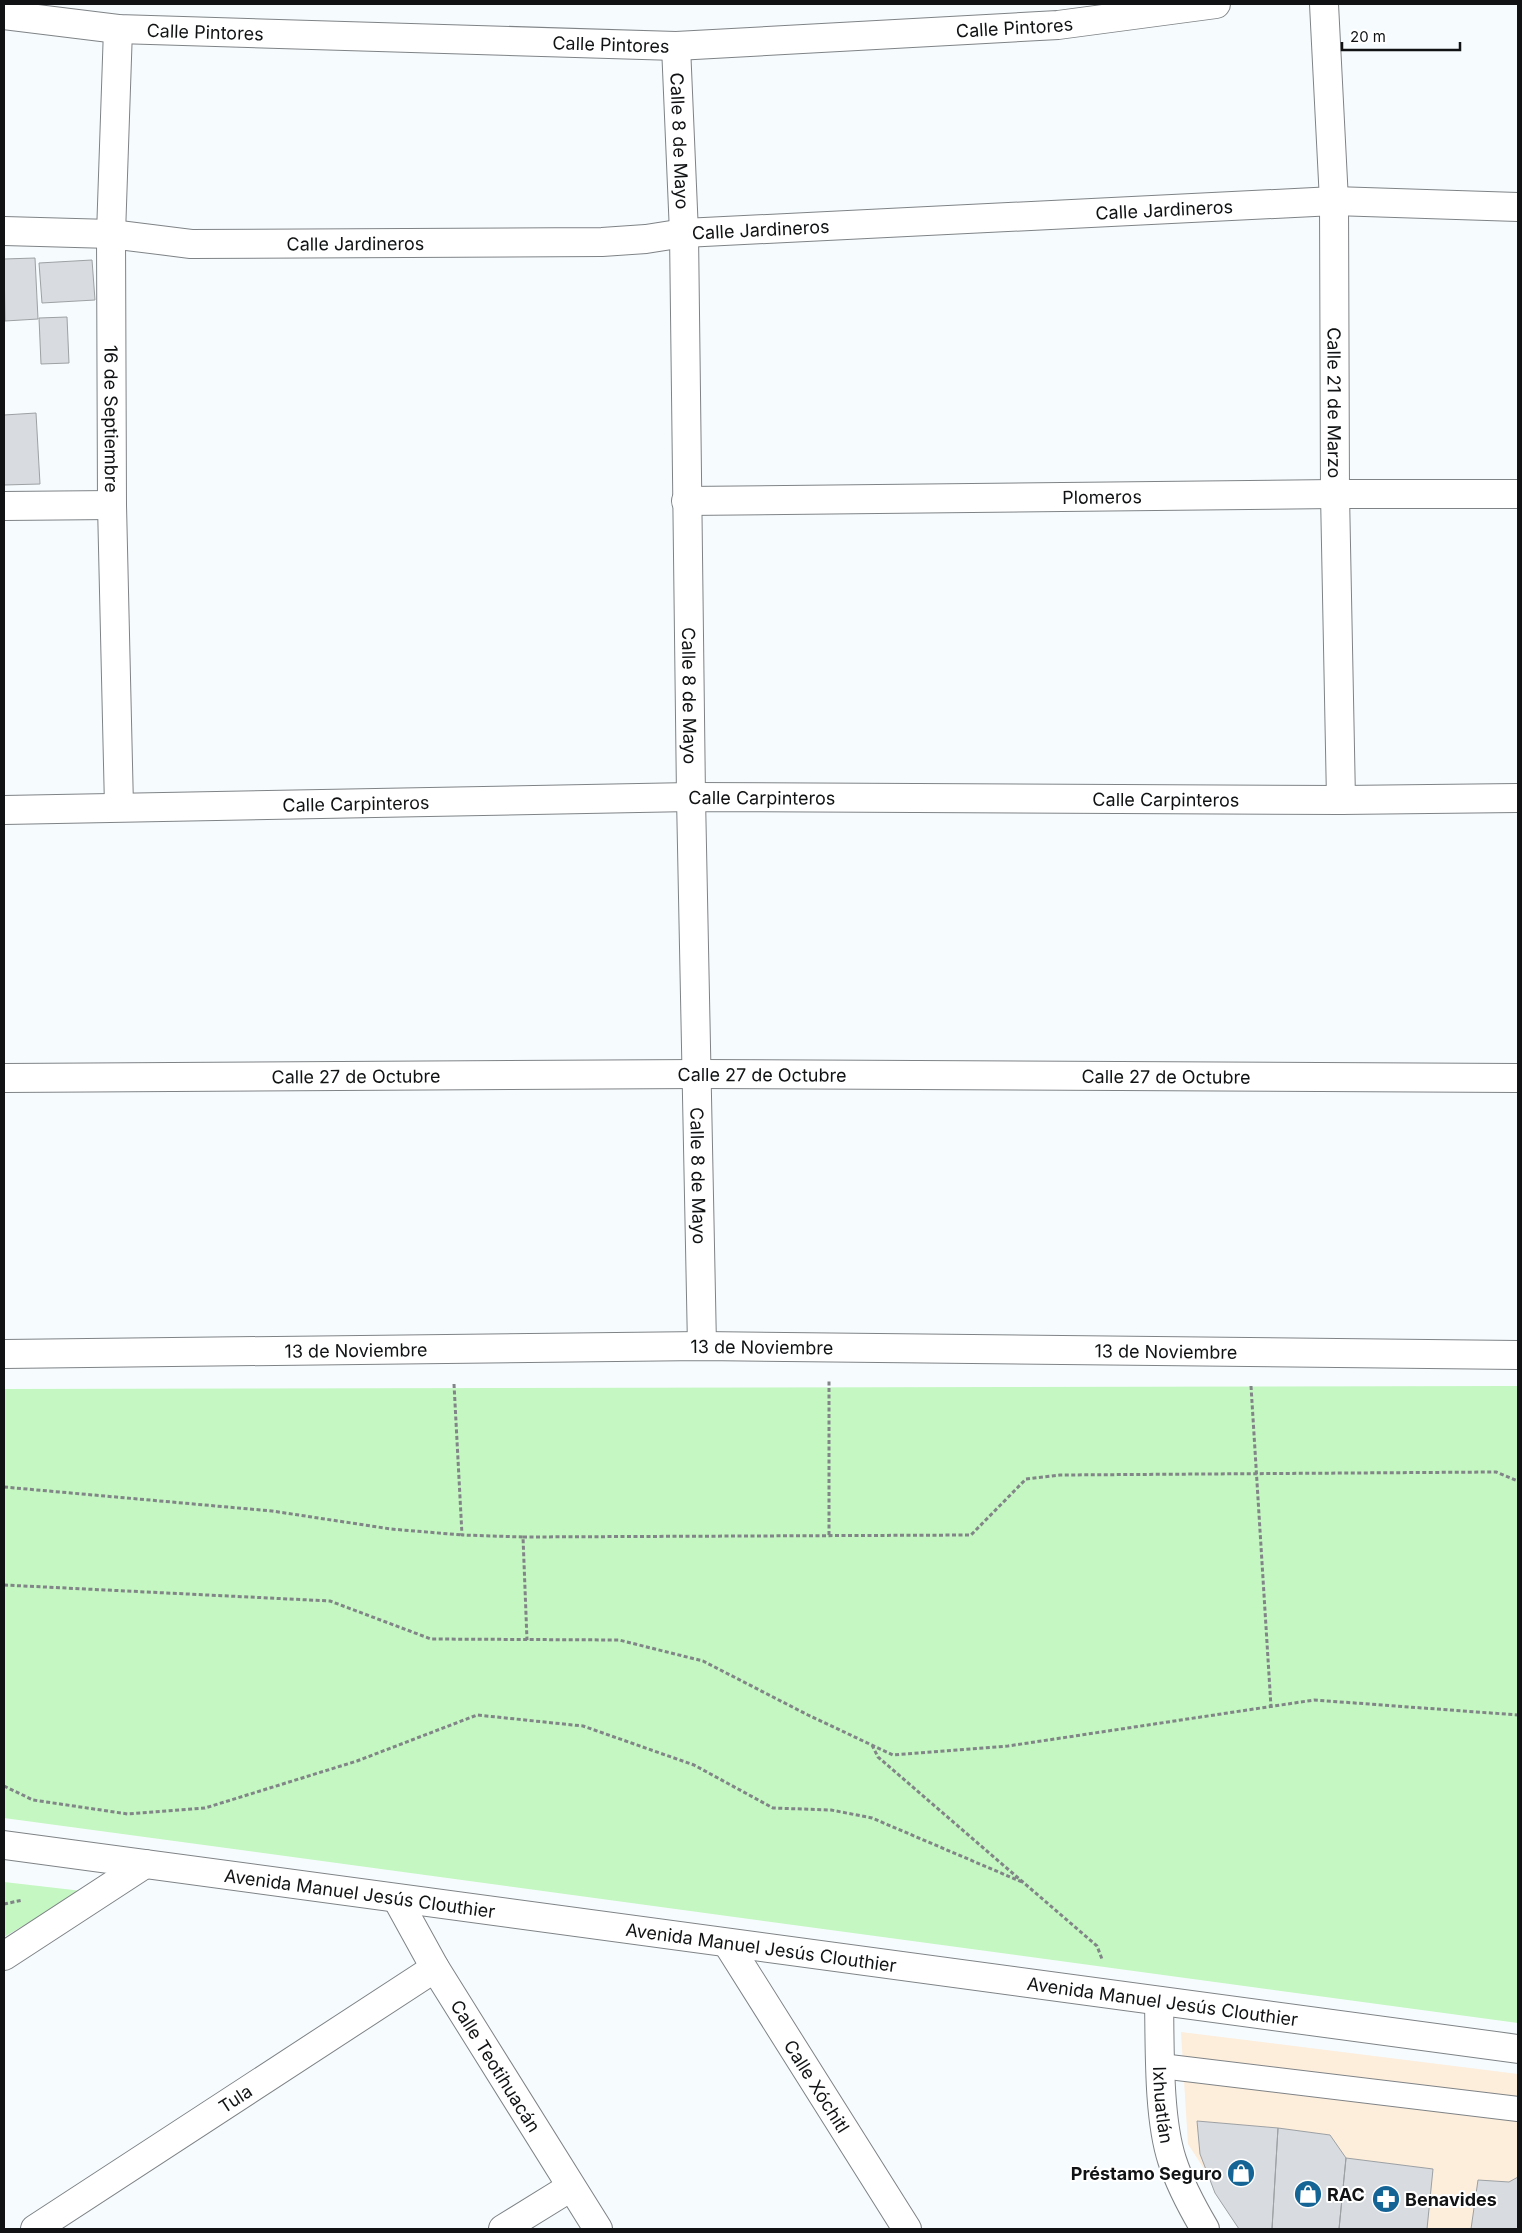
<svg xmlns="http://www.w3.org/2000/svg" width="1522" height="2233" viewBox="0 0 1522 2233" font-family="Inter,sans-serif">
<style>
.commercial{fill:#fdeddb}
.green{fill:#c4f7c1}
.building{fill:#d8dce0;stroke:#9da1a4}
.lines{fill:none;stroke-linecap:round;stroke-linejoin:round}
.service-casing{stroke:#7f8386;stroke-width:26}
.minor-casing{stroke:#7f8386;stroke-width:30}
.tertiary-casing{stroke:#7f8386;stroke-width:30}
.path{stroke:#828587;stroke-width:3;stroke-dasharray:4 2.5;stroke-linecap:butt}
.service{stroke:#fff;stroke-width:24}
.minor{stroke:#fff;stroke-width:28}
.tertiary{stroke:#fff;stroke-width:28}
.labels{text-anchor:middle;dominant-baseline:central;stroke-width:4;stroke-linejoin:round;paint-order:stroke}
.street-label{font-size:18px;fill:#101213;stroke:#fff}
.poi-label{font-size:18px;font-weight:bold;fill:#101213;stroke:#fff;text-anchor:start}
</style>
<rect width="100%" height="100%" fill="#f6fbfe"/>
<path class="commercial" d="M1181,2032L1518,2074V2229H1243L1188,2144Z"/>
<path class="green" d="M1518,1386V2023L4,1818V1389Z
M4,1882L82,1891L4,1937Z"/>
<path class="building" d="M35,258L38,319L5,321L4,259Z
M92,260L95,300L42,303L39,263Z
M67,317L69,363L41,364L39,318Z
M36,413L40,484L4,485V415Z
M1197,2121L1278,2128L1272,2229H1239L1215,2193L1200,2154Z
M1278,2128L1330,2135L1346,2158L1339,2229H1272Z
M1346,2158L1433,2169L1427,2229H1339Z
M1518,2177V2229H1471L1478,2180L1509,2182Z"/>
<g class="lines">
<defs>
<path id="service" d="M1161,2066L1518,2109"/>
<g id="minor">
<path id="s1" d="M1324,4L1334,201L1335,494L1341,800"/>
<path id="s2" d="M4,15L118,29L676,46L1058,25L1216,4"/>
<path id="s3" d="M118,29L111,234L112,505L119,807"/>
<path id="s4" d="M676,46L684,233L691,797L702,1346"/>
<path id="s5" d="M4,231L111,234L191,244L602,242L646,239L684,233L1334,201L1518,207"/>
<path id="s6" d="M686,501L1335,494H1518"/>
<path d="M4,506L112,505"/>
<path id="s7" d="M4,810L691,797L1341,800L1518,798"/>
<path id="s8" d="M4,1078L698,1074L1518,1078"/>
<path id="s9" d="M4,1354L702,1346L1518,1355"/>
<path id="s10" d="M397,1899L435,1968L598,2229"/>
<path id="s11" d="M727,1943L907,2229"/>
<path d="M4,1956L145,1864"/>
<path id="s12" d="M1159,2001C1160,2047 1158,2117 1172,2160C1180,2185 1192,2207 1205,2229"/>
<path id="s13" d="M35,2229L435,1968"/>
<path d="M503,2229L571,2187"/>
</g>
<g id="tertiary">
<path id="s14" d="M4,1845L1518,2049"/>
</g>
</defs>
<use href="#service" class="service-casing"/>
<use href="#minor" class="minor-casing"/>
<use href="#tertiary" class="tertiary-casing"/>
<path class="path" d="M454,1384L462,1535L523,1537L527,1640
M1251,1386L1271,1707
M4,1487L272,1511L391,1529L462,1535
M829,1535V1381
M523,1537L971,1535L1026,1479L1060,1475L1496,1472L1518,1481
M4,1585L330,1601L431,1639L619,1640L703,1661L808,1715L893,1755L1008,1746L1314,1700L1518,1715
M872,1745L878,1757L1097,1946L1102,1959
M4,1786L33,1800L128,1814L205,1808L357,1761L477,1715L583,1726L694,1765L773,1808L831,1810L872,1818L1022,1882
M4,1904L23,1900"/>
<use href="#service" class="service"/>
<use href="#minor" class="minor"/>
<use href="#tertiary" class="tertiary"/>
</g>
<defs>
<symbol id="shop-disc" viewBox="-11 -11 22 22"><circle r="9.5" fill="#156496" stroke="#fff"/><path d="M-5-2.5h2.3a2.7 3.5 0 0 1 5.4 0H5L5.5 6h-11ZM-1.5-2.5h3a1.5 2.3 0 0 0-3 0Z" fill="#fff"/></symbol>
<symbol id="pharmacy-disc" viewBox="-11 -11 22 22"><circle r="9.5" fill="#156496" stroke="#fff"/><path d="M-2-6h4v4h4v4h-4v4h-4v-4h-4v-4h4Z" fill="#fff"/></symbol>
</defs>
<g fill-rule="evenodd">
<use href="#shop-disc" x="1225" y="2157" width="32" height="32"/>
<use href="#shop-disc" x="1292" y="2178" width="32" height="32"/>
<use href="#pharmacy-disc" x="1370" y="2183" width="32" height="32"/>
</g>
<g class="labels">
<g class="street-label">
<text stroke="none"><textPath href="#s2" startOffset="1012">Calle Pintores</textPath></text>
<text stroke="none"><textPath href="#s2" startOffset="202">Calle Pintores</textPath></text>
<text stroke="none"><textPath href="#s2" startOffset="608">Calle Pintores</textPath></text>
<text stroke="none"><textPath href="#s4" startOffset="95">Calle 8 de Mayo</textPath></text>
<text stroke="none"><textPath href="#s5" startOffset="1162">Calle Jardineros</textPath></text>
<text stroke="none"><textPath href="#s5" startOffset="758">Calle Jardineros</textPath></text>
<text stroke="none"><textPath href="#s5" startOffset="352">Calle Jardineros</textPath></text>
<text stroke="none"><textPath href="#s1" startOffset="399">Calle 21 de Marzo</textPath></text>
<text stroke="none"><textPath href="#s3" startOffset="390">16 de Septiembre</textPath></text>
<text stroke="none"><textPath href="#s6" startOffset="416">Plomeros</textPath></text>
<text stroke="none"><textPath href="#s4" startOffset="650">Calle 8 de Mayo</textPath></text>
<text stroke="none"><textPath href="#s7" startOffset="758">Calle Carpinteros</textPath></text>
<text stroke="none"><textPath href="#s7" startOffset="1162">Calle Carpinteros</textPath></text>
<text stroke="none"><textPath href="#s7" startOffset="352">Calle Carpinteros</textPath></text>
<text stroke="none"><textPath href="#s8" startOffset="758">Calle 27 de Octubre</textPath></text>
<text stroke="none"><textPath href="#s8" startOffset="352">Calle 27 de Octubre</textPath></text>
<text stroke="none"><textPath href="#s8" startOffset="1162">Calle 27 de Octubre</textPath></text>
<text stroke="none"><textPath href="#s4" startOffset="1130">Calle 8 de Mayo</textPath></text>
<text stroke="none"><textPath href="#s9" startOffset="758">13 de Noviembre</textPath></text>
<text stroke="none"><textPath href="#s9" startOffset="352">13 de Noviembre</textPath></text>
<text stroke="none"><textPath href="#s9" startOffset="1162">13 de Noviembre</textPath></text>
<text stroke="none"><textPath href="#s14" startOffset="359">Avenida Manuel Jesús Clouthier</textPath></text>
<text stroke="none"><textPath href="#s14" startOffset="764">Avenida Manuel Jesús Clouthier</textPath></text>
<text stroke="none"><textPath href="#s14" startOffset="1169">Avenida Manuel Jesús Clouthier</textPath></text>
<text stroke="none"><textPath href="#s10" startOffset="194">Calle Teotihuacán</textPath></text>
<text stroke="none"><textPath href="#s11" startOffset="169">Calle Xóchitl</textPath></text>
<text stroke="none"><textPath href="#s13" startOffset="239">Tula</textPath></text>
<text stroke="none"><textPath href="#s12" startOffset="104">Ixhuatlán</textPath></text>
</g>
<g class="poi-label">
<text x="1222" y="2173" text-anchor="end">Préstamo Seguro</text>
<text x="1327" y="2194">RAC</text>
<text x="1405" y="2199">Benavides</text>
</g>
</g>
<rect width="1522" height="2233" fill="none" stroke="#101213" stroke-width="10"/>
<path d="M1342 42v8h118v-8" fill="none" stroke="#101213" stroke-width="2.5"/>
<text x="1350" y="42" font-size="15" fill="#101213" stroke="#ffffff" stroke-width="4" paint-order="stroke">20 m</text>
</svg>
